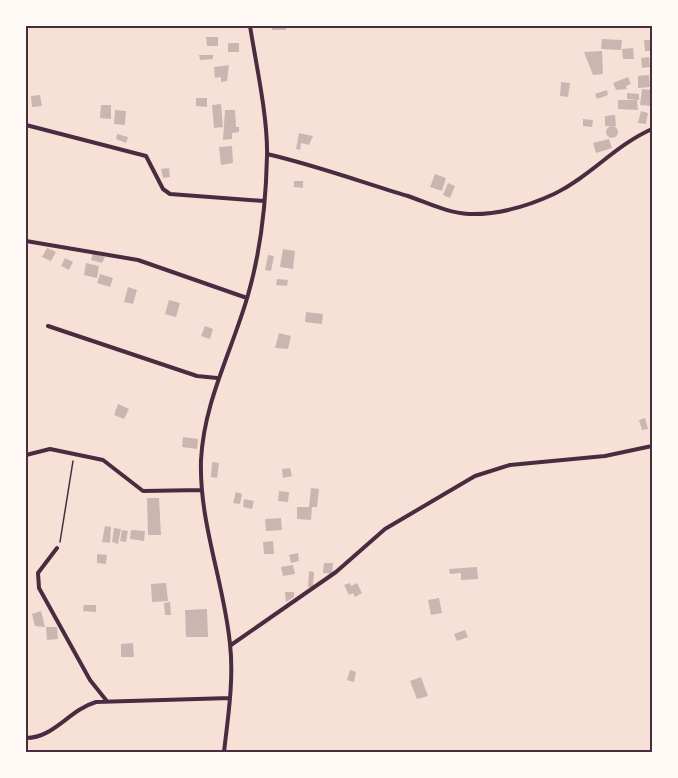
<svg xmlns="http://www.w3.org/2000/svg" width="678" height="778" viewBox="0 0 678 778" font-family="'Space Grotesk',sans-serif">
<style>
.building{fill:#ccb4b1}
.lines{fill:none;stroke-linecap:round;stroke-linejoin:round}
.path{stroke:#4a2c40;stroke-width:1.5}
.minor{stroke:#4a2c40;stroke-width:4}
.neatline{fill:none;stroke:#4a2c40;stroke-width:2}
</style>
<rect width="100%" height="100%" fill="#f7e1d7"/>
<path class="building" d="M272,26H286V30H272Z
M206,37H218V46H207Z
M602,39L622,40L621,50L601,49Z
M644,40H652V51H645Z
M228,43H239V52H228Z
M633,48L634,59H623L622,49Z
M602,51L603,74L593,75L584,52Z
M199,55H213V59L200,60Z
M649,57L650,67L642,68L641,58Z
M229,65L227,81L221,82V77L215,78L214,67Z
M649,75L650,87L638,88V76Z
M628,77L631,84L626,86L627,89L616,90L613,83Z
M561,82L570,83L568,97L560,96Z
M642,89L652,90L651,106L640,105Z
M607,90L608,95L597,99L595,94Z
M627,93L639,94V100L627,99Z
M40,95L42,106L32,107L31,96Z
M196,98H207V107L196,106Z
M618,100H637L638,110L618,109Z
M221,104L223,127L214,128L212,105Z
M101,105H111V119L100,118Z
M115,110L126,111L125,125L114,124Z
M225,110H235L236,127H239V132L232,133V139L223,140Z
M641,111L648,113L646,124L638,123Z
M615,115L616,126H605V116Z
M583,119L593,120L592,127L583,126Z
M606 132a6 6 0 1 1 12 0a6 6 0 1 1-12 0Z
M299,133L313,136L309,145L301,143L300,150L296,149Z
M117,134L128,137L126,143L116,139Z
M609,139L612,148L596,153L593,143Z
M232,146L233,163L221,165L219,147Z
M169,168L170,177L163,178L161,169Z
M435,174L446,178L442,191L430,187Z
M294,181H303V188L294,187Z
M448,183L455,186L450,198L443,195Z
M47,248L56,252L51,261L42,257Z
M283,249L295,251L293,269L280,267Z
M93,253L105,257L102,263L91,260Z
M268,255L274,256L271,271L265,270Z
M65,258L73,262L69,270L61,266Z
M86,263L99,266L97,278L84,275Z
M100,274L113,278L110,287L97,283Z
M277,279L288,280L287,286L276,285Z
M128,287L137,290L133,304L124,302Z
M169,300L180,303L176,317L165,314Z
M306,312L323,314L322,324L305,322Z
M205,326L213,329L210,339L201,336Z
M279,333L291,336L288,349L275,348Z
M118,404L129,409L124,419L114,415Z
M645,418L648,429L642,430L639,420Z
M183,437L198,439L197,449L182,447Z
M212,462L219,463L217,478L211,477Z
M290,468L292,476L283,478L282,469Z
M311,488L319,489L317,507H312L311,520L297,519V507H309Z
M279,491L289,492L288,502L278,501Z
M236,492L242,494L240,504L233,503Z
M147,498H159L161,535H148Z
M244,499L254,501L252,509L243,507Z
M281,518L282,530L266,531L265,519Z
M105,526L111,527L110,543L102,542Z
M114,528L121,529L118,544L112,542Z
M122,530L128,531L126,542L120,541Z
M131,530L145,531L144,541L130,539Z
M273,541L274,554H264L263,542Z
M298,553L299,561L291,563L289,555Z
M97,554L107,555L106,564L97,563Z
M324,563H333L332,574L323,573Z
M293,565L295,574L283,576L281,567Z
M477,567L478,579L461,580V573L450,574L449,569Z
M309,571L314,572L313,587H308Z
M166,583L168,601L152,602L151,584Z
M350,583L351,586L357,583L362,593L355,597L353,593L349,595L344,585Z
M285,592H294V597L286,602Z
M439,598L442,613L431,615L428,600Z
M170,602L171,615H165L164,603Z
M84,605H96V612L83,611Z
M207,609L208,637H186L185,610Z
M41,611L45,627L35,626L32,614Z
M46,627H57L58,639L47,640Z
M465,630L468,637L457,641L454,634Z
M133,643L134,657H121V644Z
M350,670L356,672L354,682L347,680Z
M421,677L428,696L417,699L410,681Z"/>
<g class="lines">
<path class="path" d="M60,542L73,461"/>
<path class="minor" d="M26,125L146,156L163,189L170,194L264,201
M267,154C315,165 361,182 408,196C428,203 448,213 469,214C498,215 528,206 554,194C591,176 614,146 652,129
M26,241L138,260L247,298
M48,326L197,376L217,378
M26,455L50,449L103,460L143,491L202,490
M57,548L38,573L39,588L90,680L106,700
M231,645L336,572L385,529L475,476L510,465L605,456L652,446
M26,738C54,738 69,710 96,702L230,698
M224,752C228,717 234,679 230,644C224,582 199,523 201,460C204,401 232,351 248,295C261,250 266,203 267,156C268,118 256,64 250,26"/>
</g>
<rect width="678" height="778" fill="none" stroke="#fffaf5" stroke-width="54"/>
<rect x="27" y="27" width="624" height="724" class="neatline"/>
</svg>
